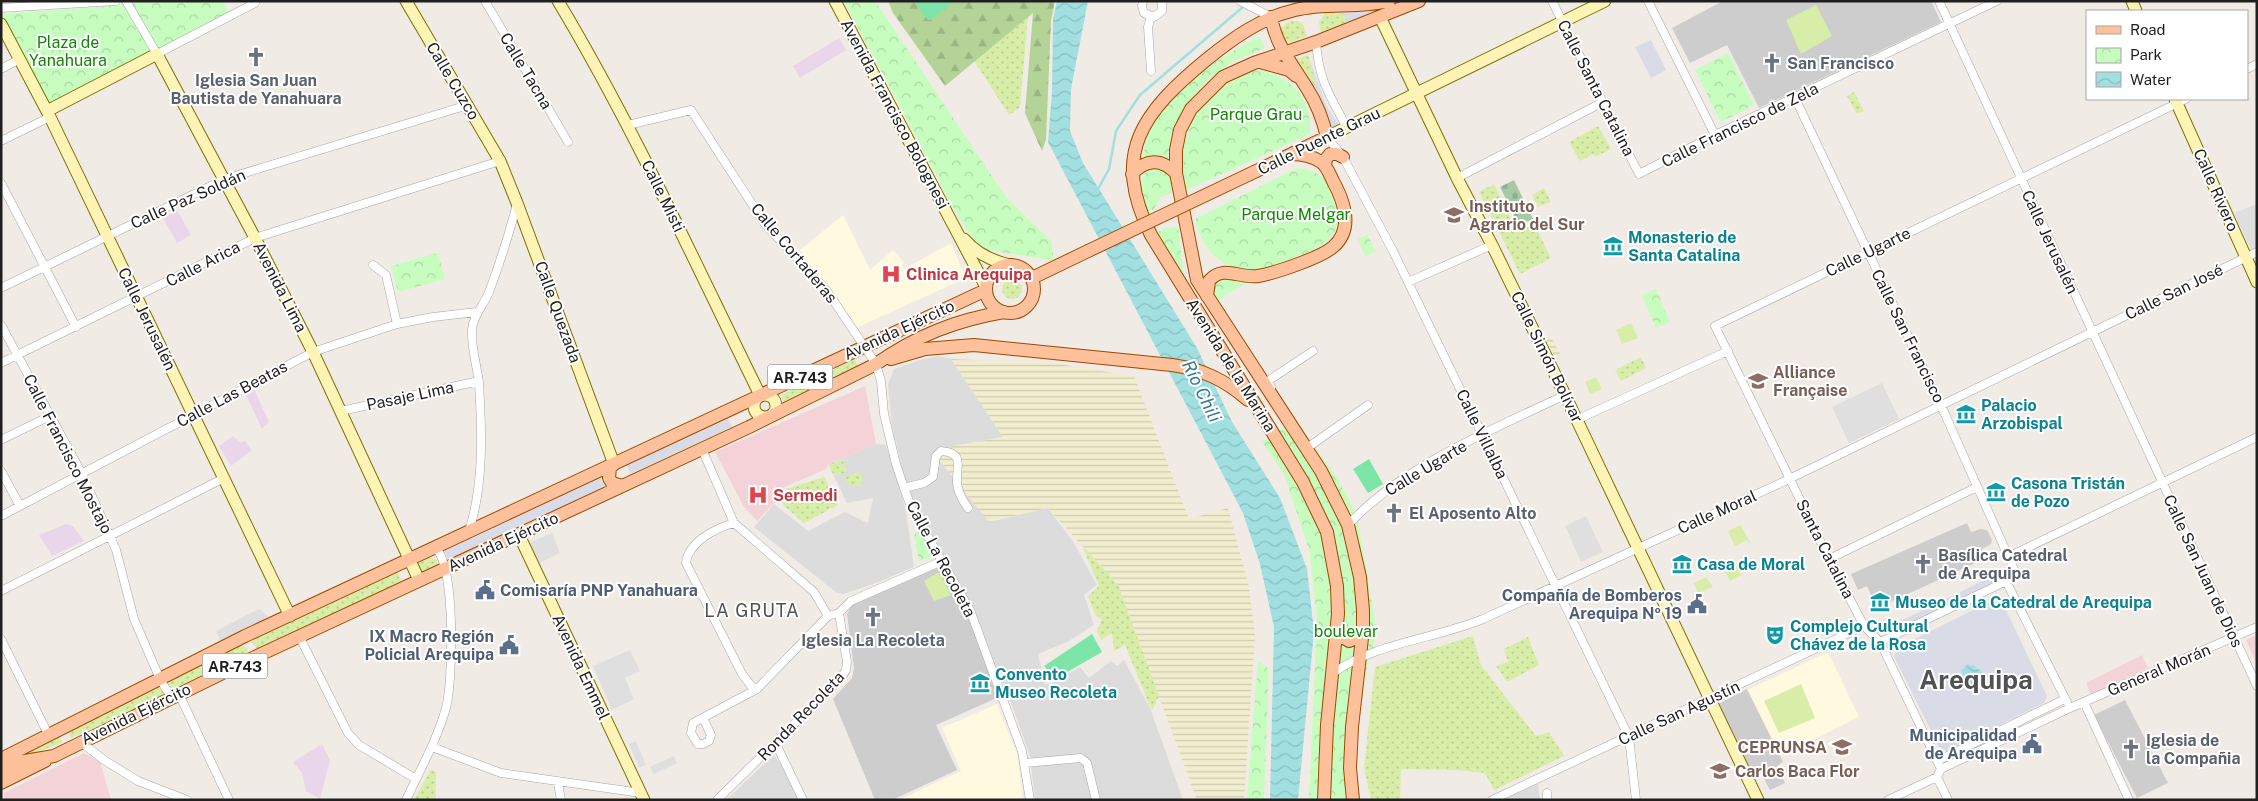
<svg xmlns="http://www.w3.org/2000/svg" width="2258" height="801" viewBox="0 0 2258 801" font-family="'Public Sans',sans-serif">
<style>
.residential{fill:#dddcdc}
.commercial{fill:#f3d3d8}
.industrial{fill:#ead6ea}
.education{fill:#fff9e0}
.religious{fill:#cdcdcd}
.farmland{fill:url(#farmland-rules)}
.grass{fill:url(#grass-dots)}
.forest{fill:url(#forest-firs)}
.cemetery{fill:url(#cemetery-stones)}
.park{fill:url(#park-crowns)}
.garden{fill:#d8eea8}
.pitch{fill:#7ee5a9}
.parking{fill:#dfdfdf}
.plaza{fill:#d9dce7}
.water{fill:url(#water-waves)}
.lines{fill:none;stroke-linecap:round;stroke-linejoin:round}
.stream{stroke:#a2dfe1;stroke-width:2.5}
.street-casing{stroke:#a6a6a6;stroke-width:9}
.secondary-casing{stroke:#7d7200;stroke-width:13}
.primary-casing{stroke:#9b4900;stroke-width:14}
.street{stroke:#fff;stroke-width:8}
.secondary{stroke:#fef4b6;stroke-width:11}
.primary{stroke:#ffc19c;stroke-width:12}
.primary-bridge-casing{stroke:#9b4900;stroke-width:14;stroke-linecap:butt}
.primary-bridge{stroke:#ffc19c;stroke-width:12}
.labels{text-anchor:middle;dominant-baseline:central;stroke-width:4;stroke-linejoin:round;paint-order:stroke}
.shield{fill:#fff;stroke:#626262;stroke-width:1}
.shield-label{font-size:15px;font-weight:bold;fill:#1f1f1f}
.park-label{font-size:16px;fill:#128704;stroke:#fff}
.worship-label{font-size:16px;font-weight:bold;fill:#5b616d;stroke:#fff;text-anchor:start}
.street-label{font-size:16px;fill:#1f1f1f;stroke:#fff}
.education-label{font-size:16px;font-weight:bold;fill:#785e54;stroke:#fff;text-anchor:start}
.culture-label{font-size:16px;font-weight:bold;fill:#0d838f;stroke:#fff;text-anchor:start}
.health-label{font-size:16px;font-weight:bold;fill:#be3a42;stroke:#fff;text-anchor:start}
.service-label{font-size:16px;font-weight:bold;fill:#4e5e75;stroke:#fff;text-anchor:end}
.water-label{font-size:18px;font-style:italic;fill:#3a7a95;stroke:#fff}
.neighbourhood-label{font-size:18px;letter-spacing:1px;fill:#525252;stroke:#fff}
.town-label{font-size:26px;font-weight:bold;fill:#525252;stroke:#fff}
</style>
<defs>
<pattern id="farmland-rules" width="6" height="5" patternUnits="userSpaceOnUse" patternTransform="scale(1.25)"><rect width="6" height="5" fill="#f1edcf"/><path d="M0 2.5h6" fill="none" stroke="#cecbb1"/></pattern>
<pattern id="grass-dots" width="8" height="8" patternUnits="userSpaceOnUse" patternTransform="scale(1.25)"><rect width="8" height="8" fill="#d8eea8"/><path d="M2 2h.1M6 6h.1" fill="none" stroke="#b9cc90" stroke-width="1.8" stroke-linecap="round"/></pattern>
<pattern id="forest-firs" width="22" height="20" patternUnits="userSpaceOnUse" patternTransform="scale(1.25)"><rect width="22" height="20" fill="#b4d397"/><path d="M5 1l3.5 6h-7zM16 11l3.5 6h-7z" fill="#9ab582"/></pattern>
<pattern id="cemetery-stones" width="16" height="16" patternUnits="userSpaceOnUse" patternTransform="scale(1.25)"><rect width="16" height="16" fill="#a6cba4"/><path d="M2 7V4a2 2 0 0 1 4 0v3zM10 15v-3a2 2 0 0 1 4 0v3z" fill="#8eae8d"/></pattern>
<pattern id="park-crowns" width="20" height="18" patternUnits="userSpaceOnUse" patternTransform="scale(1.25)"><rect width="20" height="18" fill="#c7fdbf"/><path d="M2 6a3 3 0 1 1 6 0M12 15a3 3 0 1 1 6 0" fill="none" stroke="#aad8a4"/></pattern>
<pattern id="water-waves" width="16" height="10" patternUnits="userSpaceOnUse" patternTransform="scale(1.25)"><rect width="16" height="10" fill="#a2dfe1"/><path d="M0 5q4-4 8 0t8 0" fill="none" stroke="#8bbfc1"/></pattern>
</defs>
<rect width="100%" height="100%" fill="#f1ebe5"/>
<path class="residential" d="M938,356L951,359L1003,437L938,449L989,522L1048,508L1074,543L1097,585L1084,595L1094,625L1067,642L1038,654L1045,684H1051L1080,667L1089,678L1111,661L1117,666L1124,660L1150,708L1183,800H1035L1030,756L1013,708L967,597L915,506L904,475L892,426L888,385L894,369L920,360Z
M876,444L886,445L897,477L906,511L914,567L876,583L843,594L837,593L754,527L774,504L808,531L845,512L868,523L873,498L847,503L828,464Z
M774,755L805,800H726Z
M1538,783L1540,800H1503Z"/>
<path class="commercial" d="M865,386L876,444L828,464L826,469L773,492L779,498L757,521L744,507L715,452Z
M2257,635V665L2246,640Z
M2142,655L2148,668L2091,695L2086,683Z
M84,753L100,761L111,800H4V793Z"/>
<path class="industrial" d="M839,38L846,50L800,78L793,66Z
M177,210L191,235L177,243L163,218Z
M254,389L269,422L262,429L245,393Z
M233,436L240,443L245,441L252,450L231,466L219,446Z
M66,524L73,526L84,541L52,556L39,535Z
M322,744L330,760L320,799L306,791L302,773L293,762Z"/>
<path class="education" d="M843,215L870,270L893,250L904,262L902,265L904,269L951,243L966,278L856,328L800,250Z
M1828,652L1859,717L1781,756L1747,690Z
M997,704L1017,754L1023,800H898L961,771L942,728Z"/>
<path class="religious" d="M1723,1H1931L1941,22L1759,108L1727,45L1690,63L1672,28Z
M1967,523L1971,532L1980,529L1987,530L1992,540L1991,544L1982,549L1985,555L1991,552L1993,555L1877,608L1867,586L1858,590L1851,574Z
M943,565L960,597L982,647L999,697L936,725L957,770L892,800H875L833,699L852,678L854,668L847,614L853,604Z
M1747,689L1783,762L1777,766L1785,783L1770,790L1761,773L1754,777L1718,704Z
M2125,700L2168,783L2137,798L2094,715Z"/>
<path class="farmland" d="M1550,335L1562,357L1556,360L1545,338Z
M951,359L1052,363L1134,376L1189,519L1228,508L1249,587L1255,635L1244,800H1197L1118,585L1048,508L989,522L939,460L938,449L1003,437Z"/>
<path class="grass" d="M1325,13H1344L1346,24L1321,33L1319,22Z
M1028,16L1020,107L1009,115L973,59Z
M1290,21H1298L1303,24L1307,36L1283,45L1279,29Z
M1308,55L1318,91L1296,59Z
M1854,92L1864,111L1857,114L1847,96Z
M1598,126L1611,149L1595,157L1593,154L1580,161L1569,142Z
M1494,184L1518,232L1534,224L1551,258L1520,274L1479,192Z
M1544,188L1551,202L1538,207L1532,195Z
M1002 289a10 10 0 1 1 20 0a10 10 0 1 1-20 0Z
M1641,357L1646,368L1621,381L1615,370Z
M855,359L858,366L784,402L781,395Z
M842,459L847,472L834,476L829,465Z
M856,473H861L863,479L860,486H850L844,478Z
M824,477L838,505L804,523L783,505L786,489Z
M1082,545L1118,585L1159,696L1152,711L1125,645L1114,651L1112,633L1101,640L1097,631L1102,619L1096,616L1088,596L1099,586Z
M429,557L437,560L438,566L422,574L418,569V563Z
M398,572L402,583L258,649L256,648L252,642L256,637Z
M1473,636L1481,665L1536,736L1549,732L1564,756L1494,790L1485,773L1456,770L1401,769L1400,800H1371L1364,768L1375,667Z
M1528,637L1539,665L1507,682L1496,666L1508,662L1504,649Z
M241,645L247,648L248,654L171,693L166,682Z
M157,687H161L165,692L161,698L71,738L67,731Z
M59,735L62,743L14,760L13,757Z
M431,769L436,772V800H414Z"/>
<path class="forest" d="M888,1H1055L1051,21L1046,139L1042,151L1025,113L1033,13L945,86L893,13Z"/>
<path class="cemetery" d="M1514,180L1533,219L1519,225L1500,187Z"/>
<path class="park" d="M136,1H222L229,14L161,52L131,4Z
M844,1H875L1006,197L1051,241L1054,261L989,250L974,240L959,218Z
M125,5L156,57L50,106L1,14Z
M1259,36L1265,48L1232,62L1208,80L1187,103L1173,130L1168,159L1143,157C1145,149 1145,138 1148,130C1164,91 1223,56 1259,36Z
M1728,53L1754,105L1721,122L1695,70Z
M1261,70C1294,79 1312,99 1310,134L1184,191C1172,139 1205,77 1261,70Z
M1150,167H1166L1172,174L1174,192L1160,197L1154,210L1144,212C1138,193 1135,183 1150,167Z
M1297,168C1318,171 1325,175 1333,196C1338,207 1341,217 1336,229C1330,245 1311,251 1296,257C1286,261 1275,268 1264,270C1228,275 1202,253 1195,219Z
M1178,226L1184,278L1156,233L1166,227L1170,228Z
M1368,235L1375,252L1365,256L1358,239Z
M438,253L445,279L398,292L391,266Z
M1226,278L1238,282H1247L1216,301L1211,293L1212,281Z
M1656,289L1670,322L1656,328L1642,295Z
M1295,420L1336,476L1351,504L1359,526L1377,634L1368,663L1358,727L1354,769L1358,800H1309L1317,619L1309,549L1284,474L1262,442Z
M921,531L934,556L919,561L914,535Z
M1258,661L1269,669L1264,800H1247Z"/>
<path class="garden" d="M1816,5L1832,36L1801,54L1786,20Z
M1631,323L1638,338L1622,344L1616,330Z
M1596,377L1602,389L1590,394L1585,382Z
M1741,525L1750,543L1749,544L1747,540L1735,546L1728,531Z
M1735,563L1742,575L1730,581L1723,569Z
M939,572L951,595L934,601L924,581Z
M1706,577L1713,587L1698,593L1694,583Z
M1801,684L1815,718L1779,733L1764,701Z"/>
<path class="pitch" d="M914,1H950L952,3L929,21Z
M1369,459L1383,484L1368,493L1353,469Z
M1092,634L1102,652L1055,679L1044,666Z"/>
<path class="parking" d="M2257,204V247L2251,250L2234,213Z
M1882,383L1899,419L1849,443L1832,407Z
M1586,516L1603,552L1581,562L1565,526Z
M552,533L560,553L539,563L529,543Z
M259,609L268,616L265,621L221,643L216,631Z
M630,650L640,671L625,678L634,699L612,710L593,666Z
M636,741L646,765L639,768L629,744Z
M674,756L677,763L654,774L650,767Z"/>
<path class="plaza" d="M1380,10L1346,24L1344,13Z
M1651,40L1666,70L1651,78L1635,47Z
M1308,55L1327,107L1339,125L1327,132L1316,92L1294,60L1296,59L1317,89Z
M728,419L732,427L630,474L627,465Z
M600,478L605,487L449,560L444,551L446,548L468,537L471,539Z
M2001,572L1999,580L1887,634L1882,630Z
M1994,600L2003,604L2047,696L2044,703L1946,751L1939,747L1894,656L1898,647Z"/>
<path class="water" d="M1057,1H1088L1071,89L1070,131L1083,163L1197,348L1232,422L1280,498L1307,569L1314,632L1298,800H1270L1274,627L1260,564L1243,513L1048,142L1052,92L1053,19Z
M1968,664L1971,666L1974,665L1976,668L1982,671L1980,675L1981,679L1975,686L1971,683L1968,685L1966,681L1960,678L1963,674L1961,671Z"/>
<g class="lines">
<path class="stream" d="M1097,191L1109,169L1116,131L1140,95L1250,1"/>
<defs>
<path id="street" d="M126,1L157,54L255,3
M485,1L568,142
M1143,1L1142,6L1144,13L1154,17L1162,11V1
M1240,1L1271,17
M1552,1L1639,174L1715,135L1997,1
M1648,1L1715,135
M1939,1L2257,686
M1,8L116,1
M1151,17L1148,27L1151,71
M1316,42C1319,82 1330,95 1347,128
M1,69L20,59
M2247,69L2257,64
M1795,98L1944,412L2017,576L1880,642
M628,125L691,110L765,224L827,291L876,364L881,381L884,414L896,464L904,488L912,509L970,610L1022,751L1030,800
M1327,137L1343,157L1393,251L1629,737L1636,800
M1,141L50,117
M1457,178L1603,102
M1,183L76,327
M373,265L386,275L397,324
M1408,282L1492,245
M1,288L225,179L468,105
M1,325L82,474L116,550L134,619L160,679L171,697
M1,363L255,238L500,161
M1271,387L1268,381L1313,351
M341,411L479,381
M1576,420L1728,351
M1,440L50,416
M1307,448L1368,405
M702,449L734,523L814,592L828,616
M1,471L20,506
M904,488L924,483L933,477L936,456L941,451C965,453 956,465 957,483C958,493 962,500 968,508
M1,516L313,352L397,324L433,317L477,312
M734,523C716,528 688,542 686,563L742,674L752,687L757,689
M1348,525C1402,466 1494,429 1565,395
M469,531C484,484 482,432 479,383C477,366 471,347 472,330C473,315 484,305 489,292C500,263 509,234 517,204
M2008,557L2257,437
M1829,559L1977,487
M2006,581L2067,702
M1,591L224,478
M299,636L348,733L359,745L416,779
M1,639L49,736
M1333,673C1377,642 1435,639 1483,619L1783,482L2257,252
M179,694L229,800
M2084,702L2129,800
M703,718L711,735L709,741L703,744H698L691,733L693,723L757,689L828,616L839,613L851,601L942,561
M80,741L104,760L138,781L187,800
M776,744L803,800
M432,747L501,773L641,793
M1937,761L2065,699
M1025,763L1081,758L1087,763L1096,800
M1941,769L1880,642L1864,626L1829,559L1715,326L2186,99
M1937,777L1941,769L2070,708L2257,627
M1937,777L1948,800
M558,783L561,800
M1547,793V800
M406,800C420,770 437,740 446,708C453,683 456,563 435,548
M717,800L841,678L846,670L847,662L839,613
M1492,800L1864,626
M1888,800L1937,777"/>
<path id="secondary" d="M406,1L500,161L517,203L614,464
M558,1C634,128 695,263 760,395
M835,1L986,287
M2132,1L2136,11
M1380,17L1457,178L1492,245L1565,395L1758,800
M1,24L50,117L290,616
M2175,99L2257,282
M47,111L157,54L255,238L313,352L419,580
M1327,137L1605,1
M964,239C976,253 992,261 1010,265
M754 406a11 11 0 1 1 22 0a11 11 0 1 1-22 0Z
M519,535L644,800"/>
<path id="primary" d="M1260,62L1289,70L1296,76
M1325,165L1326,159L1330,154H1337L1343,157
M1132,174C1146,159 1161,158 1176,173
M1250,174L1327,137C1323,120 1317,104 1308,90C1293,65 1276,46 1271,17
M986 289a24 24 0 1 1 48 0a24 24 0 1 1-48 0Z
M1032,278L1088,251
M1207,296L1209,281C1223,264 1240,279 1258,276C1275,273 1320,258 1333,247C1354,229 1344,201 1333,181C1330,175 1327,166 1321,162C1312,156 1302,154 1292,154
M891,359L925,349L974,345L1172,365C1202,369 1225,380 1248,400
M614,464L610,468L609,478L612,483L622,486
M1336,633L1349,641L1359,637L1363,633
M1,759L245,636L986,290
M1,771L19,762L54,756L255,657L749,427L876,364C916,336 956,320 1004,312
M1,783L45,761
M1324,800L1327,725L1338,614L1337,586L1327,532L1303,482L1151,235C1110,153 1143,112 1206,60C1233,38 1261,18 1295,10C1326,2 1358,9 1389,1
M1353,800L1350,768L1352,727L1363,629V610L1360,577L1348,525L1321,471L1197,280L1176,173V150L1180,130L1191,109L1223,77L1254,63L1316,42L1419,1"/>
</defs>
<use href="#street" class="street-casing"/>
<use href="#secondary" class="secondary-casing"/>
<use href="#primary" class="primary-casing"/>
<use href="#street" class="street"/>
<use href="#secondary" class="secondary"/>
<use href="#primary" class="primary"/>
<defs>
<path id="primary-bridge" d="M1088,251L1250,174"/>
</defs>
<use href="#primary-bridge" class="primary-bridge-casing"/>
<use href="#primary-bridge" class="primary-bridge"/>
</g>
<defs>
<symbol id="church-bare" viewBox="-9 -9 18 18"><path d="M-1.2-6h2.4v3.5h3.3v2.4h-3.3V6h-2.4V-.1h-3.3v-2.4h3.3Z" fill="#6b7280" stroke="#fff" stroke-width="2.5" paint-order="stroke"/></symbol>
<symbol id="university-bare" viewBox="-9 -9 18 18"><path d="M0-5L7-2L0 1L-7-2ZM-4 1L0 2.5L4 1V4Q0 6-4 4Z" fill="#8d6e63" stroke="#fff" stroke-width="2.5" paint-order="stroke"/></symbol>
<symbol id="museum-bare" viewBox="-9 -9 18 18"><path d="M0-6L6-3V-2H-6V-3ZM-5-1h2V3h-2ZM-1-1h2V3h-2ZM3-1h2V3H3ZM-6 4H6V6H-6Z" fill="#0f9aa8" stroke="#fff" stroke-width="2.5" paint-order="stroke"/></symbol>
<symbol id="hospital-bare" viewBox="-9 -9 18 18"><path d="M-5-5h3v3.5h4V-5h3V5h-3V1.5h-4V5h-3Z" fill="#e0444e" stroke="#fff" stroke-width="2.5" paint-order="stroke"/></symbol>
<symbol id="civic-bare" viewBox="-9 -9 18 18"><path d="M-.6-6.5H3V-4.5H.6V-3L4-1V1h2V6H-6V1h2V-1L-.6-3ZM-1.2 2.5V6h2.4V2.5Z" fill="#5c6f8a" stroke="#fff" stroke-width="2.5" paint-order="stroke"/></symbol>
<symbol id="theatre-bare" viewBox="-9 -9 18 18"><path d="M-5-5.5Q0-4 5-5.5V0Q5 5 0 6Q-5 5-5 0ZM-3.3-2.5H-1v1.5H-3.3ZM1-2.5H3.3v1.5H1ZM-2.8 1Q0 5.5 2.8 1Z" fill="#0f9aa8" stroke="#fff" stroke-width="2.5" paint-order="stroke"/></symbol>
<symbol id="school-bare" viewBox="-9 -9 18 18"><path d="M0-5L7-2L0 1L-7-2ZM-4 1L0 2.5L4 1V4Q0 6-4 4Z" fill="#8d6e63" stroke="#fff" stroke-width="2.5" paint-order="stroke"/></symbol>
</defs>
<g fill-rule="evenodd">
<use href="#church-bare" x="242" y="43" width="28" height="28"/>
<use href="#church-bare" x="1758" y="49" width="28" height="28"/>
<use href="#university-bare" x="1440" y="201" width="28" height="28"/>
<use href="#museum-bare" x="1599" y="232" width="28" height="28"/>
<use href="#hospital-bare" x="877" y="260" width="28" height="28"/>
<use href="#university-bare" x="1744" y="367" width="28" height="28"/>
<use href="#museum-bare" x="1952" y="400" width="28" height="28"/>
<use href="#museum-bare" x="1982" y="478" width="28" height="28"/>
<use href="#hospital-bare" x="744" y="481" width="28" height="28"/>
<use href="#church-bare" x="1380" y="499" width="28" height="28"/>
<use href="#museum-bare" x="1668" y="550" width="28" height="28"/>
<use href="#church-bare" x="1909" y="550" width="28" height="28"/>
<use href="#civic-bare" x="471" y="576" width="28" height="28"/>
<use href="#museum-bare" x="1866" y="588" width="28" height="28"/>
<use href="#civic-bare" x="1683" y="590" width="28" height="28"/>
<use href="#church-bare" x="859" y="603" width="28" height="28"/>
<use href="#theatre-bare" x="1761" y="621" width="28" height="28"/>
<use href="#civic-bare" x="495" y="631" width="28" height="28"/>
<use href="#museum-bare" x="966" y="669" width="28" height="28"/>
<use href="#civic-bare" x="2018" y="730" width="28" height="28"/>
<use href="#university-bare" x="1828" y="733" width="28" height="28"/>
<use href="#church-bare" x="2117" y="735" width="28" height="28"/>
<use href="#school-bare" x="1706" y="757" width="28" height="28"/>
</g>
<g class="labels">
<g class="shield">
<rect x="767.5" y="364.5" width="65" height="25" rx="4"/>
<rect x="202.5" y="653.5" width="65" height="25" rx="4"/>
</g>
<g class="shield-label">
<text x="800" y="377">AR-743</text>
<text x="235" y="666">AR-743</text>
</g>
<g class="park-label">
<text x="68" y="42">Plaza de<tspan x="68" dy="18">Yanahuara</tspan></text>
<text x="1256" y="114">Parque Grau</text>
<text x="1296" y="214">Parque Melgar</text>
<text x="1346" y="631">boulevar</text>
</g>
<g class="worship-label">
<text x="1787" y="63">San Francisco</text>
<text x="256" y="80" text-anchor="middle">Iglesia San Juan<tspan x="256" dy="18">Bautista de Yanahuara</tspan></text>
<text x="1409" y="513">El Aposento Alto</text>
<text x="1938" y="555">Basílica Catedral<tspan x="1938" dy="18">de Arequipa</tspan></text>
<text x="873" y="640" text-anchor="middle">Iglesia La Recoleta</text>
<text x="2146" y="740">Iglesia de<tspan x="2146" dy="18">la Compañia</tspan></text>
</g>
<g class="street-label">
<text transform="translate(526 71) rotate(59)">Calle Tacna</text>
<text transform="translate(453 81) rotate(59)">Calle Cuzco</text>
<text transform="translate(1596 88) rotate(63)">Calle Santa Catalina</text>
<text transform="translate(895 114) rotate(62)">Avenida Francisco Bolognesi</text>
<text transform="translate(1740 125) rotate(-26)">Calle Francisco de Zela</text>
<text transform="translate(1319 141) rotate(-26)">Calle Puente Grau</text>
<text transform="translate(2216 190) rotate(66)">Calle Rivero</text>
<text transform="translate(663 196) rotate(64)">Calle Misti</text>
<text transform="translate(188 199) rotate(-24)">Calle Paz Soldán</text>
<text transform="translate(2050 242) rotate(65)">Calle Jerusalén</text>
<text transform="translate(1868 252) rotate(-26)">Calle Ugarte</text>
<text transform="translate(794 253) rotate(50)">Calle Cortaderas</text>
<text transform="translate(203 264) rotate(-27)">Calle Arica</text>
<text transform="translate(280 287) rotate(63)">Avenida Lima</text>
<text transform="translate(2174 292) rotate(-26)">Calle San José</text>
<text transform="translate(558 312) rotate(70)">Calle Quezada</text>
<text transform="translate(147 319) rotate(64)">Calle Jerusalén</text>
<text transform="translate(899 330) rotate(-25)">Avenida Ejército</text>
<text transform="translate(1908 336) rotate(64)">Calle San Francisco</text>
<text transform="translate(1547 357) rotate(64)">Calle Simón Bolívar</text>
<text transform="translate(1231 365) rotate(58)">Avenida de la Marina</text>
<text transform="translate(232 394) rotate(-28)">Calle Las Beatas</text>
<text transform="translate(410 396) rotate(-12)">Pasaje Lima</text>
<text transform="translate(1482 434) rotate(64)">Calle Villalba</text>
<text transform="translate(68 454) rotate(63)">Calle Francisco Mostajo</text>
<text transform="translate(1426 468) rotate(-31)">Calle Ugarte</text>
<text transform="translate(1717 512) rotate(-24)">Calle Moral</text>
<text transform="translate(503 542) rotate(-25)">Avenida Ejército</text>
<text transform="translate(1825 549) rotate(63)">Santa Catalina</text>
<text transform="translate(941 559) rotate(62)">Calle La Recoleta</text>
<text transform="translate(2203 571) rotate(65)">Calle San Juan de Dios</text>
<text transform="translate(581 667) rotate(65)">Avenida Emmel</text>
<text transform="translate(2159 670) rotate(-23)">General Morán</text>
<text transform="translate(1679 713) rotate(-25)">Calle San Agustín</text>
<text transform="translate(136 714) rotate(-26)">Avenida Ejército</text>
<text transform="translate(801 716) rotate(-46)">Ronda Recoleta</text>
</g>
<g class="education-label">
<text x="1469" y="206">Instituto<tspan x="1469" dy="18">Agrario del Sur</tspan></text>
<text x="1773" y="372">Alliance<tspan x="1773" dy="18">Française</tspan></text>
<text x="1827" y="747" text-anchor="end">CEPRUNSA</text>
<text x="1735" y="771">Carlos Baca Flor</text>
</g>
<g class="culture-label">
<text x="1628" y="237">Monasterio de<tspan x="1628" dy="18">Santa Catalina</tspan></text>
<text x="1981" y="405">Palacio<tspan x="1981" dy="18">Arzobispal</tspan></text>
<text x="2011" y="483">Casona Tristán<tspan x="2011" dy="18">de Pozo</tspan></text>
<text x="1697" y="564">Casa de Moral</text>
<text x="1895" y="602">Museo de la Catedral de Arequipa</text>
<text x="1790" y="626">Complejo Cultural<tspan x="1790" dy="18">Chávez de la Rosa</tspan></text>
<text x="995" y="674">Convento<tspan x="995" dy="18">Museo Recoleta</tspan></text>
</g>
<g class="health-label">
<text x="906" y="274">Clinica Arequipa</text>
<text x="773" y="495">Sermedi</text>
</g>
<g class="service-label">
<text x="500" y="590" text-anchor="start">Comisaría PNP Yanahuara</text>
<text x="1682" y="595">Compañía de Bomberos<tspan x="1682" dy="18">Arequipa Nº 19</tspan></text>
<text x="494" y="636">IX Macro Región<tspan x="494" dy="18">Policial Arequipa</tspan></text>
<text x="2017" y="735">Municipalidad<tspan x="2017" dy="18">de Arequipa</tspan></text>
</g>
<g class="water-label">
<text transform="translate(1202 391) rotate(64)">Río Chili</text>
</g>
<g class="neighbourhood-label">
<text x="752" y="610">LA GRUTA</text>
</g>
<g class="town-label">
<text x="1976" y="679">Arequipa</text>
</g>
</g>
<rect width="2258" height="801" fill="none" stroke="#1f1f1f" stroke-width="5"/>
<rect x="2086" y="10" width="162" height="90" fill="#ffffff" stroke="#a5a5a5"/>
<rect x="2096" y="26" width="25" height="8" fill="#ffc19c" stroke="#a5a5a5"/>
<text x="2130" y="35" font-size="15" fill="#1f1f1f">Road</text>
<rect x="2096" y="48" width="25" height="15" fill="url(#park-crowns)" stroke="#a5a5a5"/>
<text x="2130" y="60" font-size="15" fill="#1f1f1f">Park</text>
<rect x="2096" y="72" width="25" height="15" fill="url(#water-waves)" stroke="#a5a5a5"/>
<text x="2130" y="85" font-size="15" fill="#1f1f1f">Water</text>
</svg>
